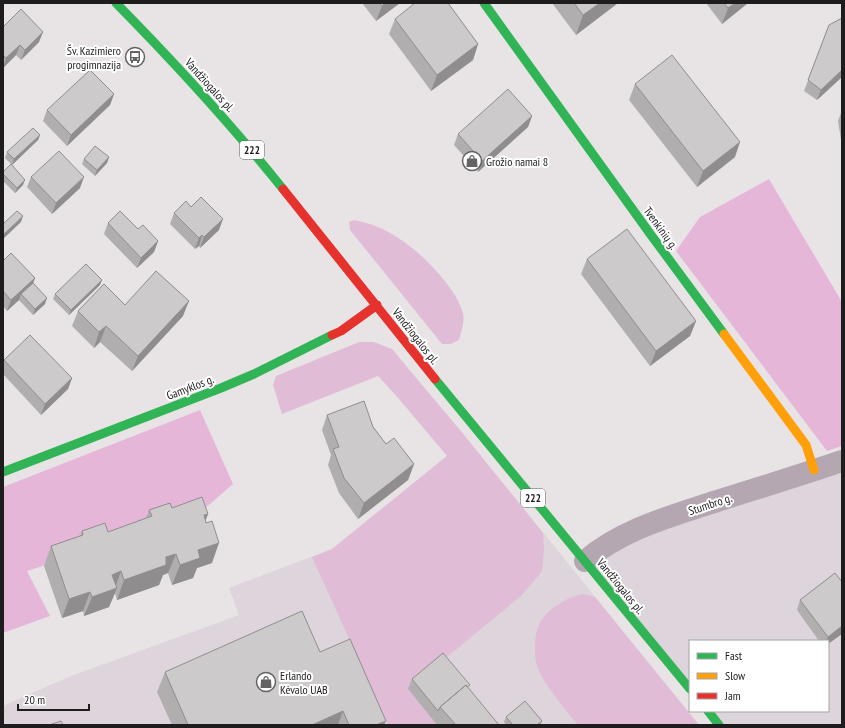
<svg xmlns="http://www.w3.org/2000/svg" width="845" height="728" viewBox="0 0 845 728" font-family="'PT Sans Narrow',sans-serif">
<style>
.built{fill:#ded4db}
.green{fill:#e1bcd6}
.forest{fill:#e6b6d9}
.lines{fill:none;stroke-linecap:round;stroke-linejoin:round}
.street{stroke:#b5a7b1;stroke-width:22}
.fast{stroke:#30b455;stroke-width:9}
.slow{stroke:#ff9f0a;stroke-width:9}
.jam{stroke:#e5322d;stroke-width:9}
.wall{fill:#b0aeaf}
.shaded-wall{fill:#908d8e}
.building{fill:#cdcacb;stroke:#908d8e}
.labels{text-anchor:middle;dominant-baseline:central;stroke-width:4;stroke-linejoin:round;paint-order:stroke}
.shield{fill:#fff;stroke:#626062;stroke-width:1}
.shield-label{font-size:11px;font-weight:bold;fill:#1f1c1e}
.poi-label{font-size:12px;fill:#1f1c1e;stroke:#fff;text-anchor:start}
.street-label{font-size:12px;fill:#1f1c1e;stroke:#fff}
</style>
<rect width="100%" height="100%" fill="#e8e4e6"/>
<path class="built" d="M460,430L699,725H3V706L14,701L71,676L239,615L229,588L332,549L447,456Z
M842,461V725H719L708,711H828V641H690V689L585,561Z"/>
<path class="green" d="M354,220C389,226 417,249 439,274C449,286 458,297 463,313C465,322 461,332 459,340L451,344H442L350,230L349,222Z
M359,342H374L392,349L460,430L543,533L544,549L542,571L522,595L408,689L437,725H388L312,557L332,549L447,456L400,400L378,376L282,414L273,385L276,376Z
M582,594L595,597L699,725H578C565,709 550,692 540,673C536,666 535,657 535,649C535,640 536,627 542,619C551,607 568,597 582,594Z"/>
<path class="forest" d="M769,179L842,302V446L827,451L676,251L700,217Z
M200,410L233,484L195,517L27,571L50,616L3,633V487Z"/>
<g class="lines">
<path class="street" d="M585,561C622,529 672,516 717,501C759,488 801,475 842,461"/>
<path class="fast" d="M116,3C175,63 231,124 283,189
M484,3L651,235L724,334
M435,379L690,689
M3,472L221,388L254,374L332,335
M708,711L719,725"/>
<path class="slow" d="M724,334L806,445L814,470"/>
<path class="jam" d="M283,189L435,379
M332,335L341,331L377,305"/>
</g>
<path class="wall" d="M362,3H400L376,21Z
M552,3H618L576,35Z
M706,3H748L722,24Z
M842,18V77L817,100L804,91L829,25Z
M395,19L478,44L473,60L431,91L389,34Z
M3,27L39,42L21,60L16,55L3,68Z
M635,84L735,157L697,187L629,100Z
M114,94L110,105L67,146L43,121L47,110Z
M842,110V146L838,121Z
M532,116L528,127L478,172L454,145L458,134Z
M40,135L38,140L12,165L5,158L7,152Z
M109,157L107,163L95,176L82,164L84,159Z
M3,172L23,185L15,193L3,181Z
M31,177L80,188L52,214L27,187Z
M191,207L219,230L200,248L199,246L195,249L170,224L174,213Z
M108,223L138,229L158,241L154,252L137,268L104,234Z
M587,259L696,321L690,336L650,366L581,274Z
M3,261L35,278L33,283L45,304L33,315L19,300L7,311L3,306Z
M100,285L69,315L53,299L55,294Z
M125,305L183,316L132,371L100,342L94,348L72,326L78,311Z
M4,360L72,378L68,389L41,415L3,374V363Z
M327,415L373,427L386,444L414,464L408,480L358,519L339,493L328,465L331,455L322,430Z
M172,508L208,514L205,521L212,563L197,568L193,578L172,585L168,573L163,575L159,585L117,600L115,593L109,607L84,616L83,611L62,618L44,566L51,546L80,536L82,531L108,532L146,518L149,510Z
M835,573L828,641H819L797,610L800,600Z
M320,652L384,725H172L157,692L165,672Z
M412,679L469,689L499,725H437L408,689Z
M506,717L540,725H506L504,722Z"/>
<path class="shaded-wall" d="M385,3H400L376,21L382,6Z
M600,3H618L576,35L583,15Z
M735,3H748L722,24L728,8Z
M43,32L39,42L21,60L25,50Z
M478,44L473,60L431,91L437,75Z
M20,45L16,55L3,68L6,58Z
M842,70V77L817,100L821,90Z
M114,94L110,105L67,146L71,135Z
M532,116L528,127L478,172L482,161Z
M40,135L38,140L12,165L14,159Z
M740,142L735,157L697,187L703,171Z
M109,157L107,163L95,176L97,170Z
M84,177L80,188L52,214L56,203Z
M25,180L23,185L15,193L17,188Z
M23,216L21,222L3,239V235Z
M223,219L219,230L200,248L204,237Z
M202,235L199,246L195,249L199,238Z
M158,241L154,252L137,268L141,258Z
M35,278L31,289L21,294L19,300L7,311L11,300Z
M102,280L100,285L69,315L71,310Z
M47,298L45,304L33,315L35,309Z
M189,301L183,316L132,371L138,356Z
M696,321L690,336L650,366L656,351Z
M106,326L100,342L94,348L99,332Z
M72,378L68,389L41,415L45,404Z
M414,464L408,480L358,519L364,503Z
M208,514L201,533L204,515Z
M219,543L212,563L197,568L193,578L172,585L180,565L198,550Z
M176,554L168,573L163,575L159,585L117,600L124,580L166,557Z
M121,571L115,588H117L109,607L84,616L92,597L112,575Z
M90,592L83,611L62,618L69,599Z
M842,626V634L828,644V641H826L828,637Z
M343,711L338,725H312Z
M386,721L384,725H376Z
M542,721L540,725H537Z"/>
<path class="building" d="M379,3H385L382,6Z
M415,3H448L478,44L437,75L395,19Z
M574,3H600L583,15Z
M724,3H735L728,8Z
M21,9L43,32L25,50L20,45L6,58L3,55V27Z
M842,18V70L821,90L808,80L829,25Z
M672,55L740,142L703,171L635,84Z
M90,70L114,94L71,135L47,110Z
M508,89L532,116L482,161L458,134Z
M33,128L40,135L14,159L7,152Z
M95,146L109,157L97,170L84,159Z
M59,151L84,177L56,203L31,177Z
M11,164L25,180L17,188L3,174V172Z
M201,197L223,219L204,237L202,235L199,238L174,213L186,201L191,207Z
M17,211L23,216L3,235V224Z
M120,211L138,229L143,225L158,241L141,258L108,223Z
M627,229L696,321L656,351L587,259Z
M11,253L35,278L11,300L3,291V261Z
M86,264L102,280L71,310L55,294Z
M156,271L189,301L138,356L106,326L99,332L78,311L104,284L125,305Z
M33,283L47,298L35,309L21,294Z
M30,335L72,378L45,404L4,360Z
M364,401L373,427L386,444L394,438L414,464L364,503L344,478L333,449L339,447L327,415Z
M202,497L208,514L204,515L206,523L212,521L219,543L198,550L200,558L180,565L176,554L166,557V565L124,580L121,571L112,575L117,588L92,597L90,592L69,599L51,546L83,535L82,531L105,523L108,532L152,516L149,510L170,503L172,508Z
M835,573L842,582V626L828,637L800,600Z
M302,611L320,652L350,639L386,721L376,725H349L343,711L312,725H188L165,672Z
M443,653L470,685L467,687L466,685L440,707L438,711L412,679Z
M466,685L499,725H456L440,707Z
M525,701L542,721L537,725H513L506,717Z
M61,721L63,725H49Z"/>
<defs>
<symbol id="bus-ring" viewBox="-11 -11 22 22"><circle r="9.5" fill="#fff" stroke="#656264" stroke-width="1.5"/><path d="M-5-6H5V4H4V6H2V4H-2V6H-4V4H-5ZM-3.5-4V0h7V-4ZM-3.5 1.2v1.5H-2V1.2ZM2 1.2v1.5H3.5V1.2Z" fill="#656264"/></symbol>
<symbol id="shop-ring" viewBox="-11 -11 22 22"><circle r="9.5" fill="#fff" stroke="#656264" stroke-width="1.5"/><path d="M-5-2.5h2.3a2.7 3.5 0 0 1 5.4 0H5L5.5 6h-11ZM-1.5-2.5h3a1.5 2.3 0 0 0-3 0Z" fill="#656264"/></symbol>
</defs>
<g fill-rule="evenodd">
<use href="#bus-ring" x="124" y="46" width="22" height="22"/>
<use href="#shop-ring" x="461" y="150" width="22" height="22"/>
<use href="#shop-ring" x="255" y="671" width="22" height="22"/>
</g>
<g class="labels">
<g class="shield">
<rect x="240" y="141" width="24" height="18" rx="3"/>
<rect x="521" y="489" width="24" height="18" rx="3"/>
</g>
<g class="shield-label">
<text x="252" y="150">222</text>
<text x="533" y="498">222</text>
</g>
<g class="poi-label">
<text x="121" y="50" text-anchor="end">Šv. Kazimiero<tspan x="121" dy="14">progimnazija</tspan></text>
<text x="486" y="161">Grožio namai 8</text>
<text x="280" y="675">Erlando<tspan x="280" dy="14">Kėvalo UAB</tspan></text>
</g>
<g class="street-label">
<text transform="translate(210 85) rotate(48)">Vandžiogalos pl.</text>
<text transform="translate(661 228) rotate(54)">Tvenkinių g.</text>
<text transform="translate(416 336) rotate(52)">Vandžiogalos pl.</text>
<text transform="translate(190 387) rotate(-21)">Gamyklos g.</text>
<text transform="translate(710 504) rotate(-18)">Stumbro g.</text>
<text transform="translate(621 586) rotate(51)">Vandžiogalos pl.</text>
</g>
</g>
<rect width="845" height="728" fill="none" stroke="#1f1c1e" stroke-width="8"/>
<rect x="689" y="640" width="140" height="72" fill="#ffffff" stroke="#a5a4a5"/>
<rect x="697" y="653" width="20" height="6" fill="#30b455" stroke="#a5a4a5"/>
<text x="725" y="660" font-size="12" fill="#1f1c1e">Fast</text>
<rect x="697" y="673" width="20" height="6" fill="#ff9f0a" stroke="#a5a4a5"/>
<text x="725" y="680" font-size="12" fill="#1f1c1e">Slow</text>
<rect x="697" y="693" width="20" height="6" fill="#e5322d" stroke="#a5a4a5"/>
<text x="725" y="700" font-size="12" fill="#1f1c1e">Jam</text>
<path d="M18 704v6h71v-6" fill="none" stroke="#1f1c1e" stroke-width="2"/>
<text x="24" y="704" font-size="12" fill="#1f1c1e" stroke="#ffffff" stroke-width="3" paint-order="stroke">20 m</text>
</svg>
